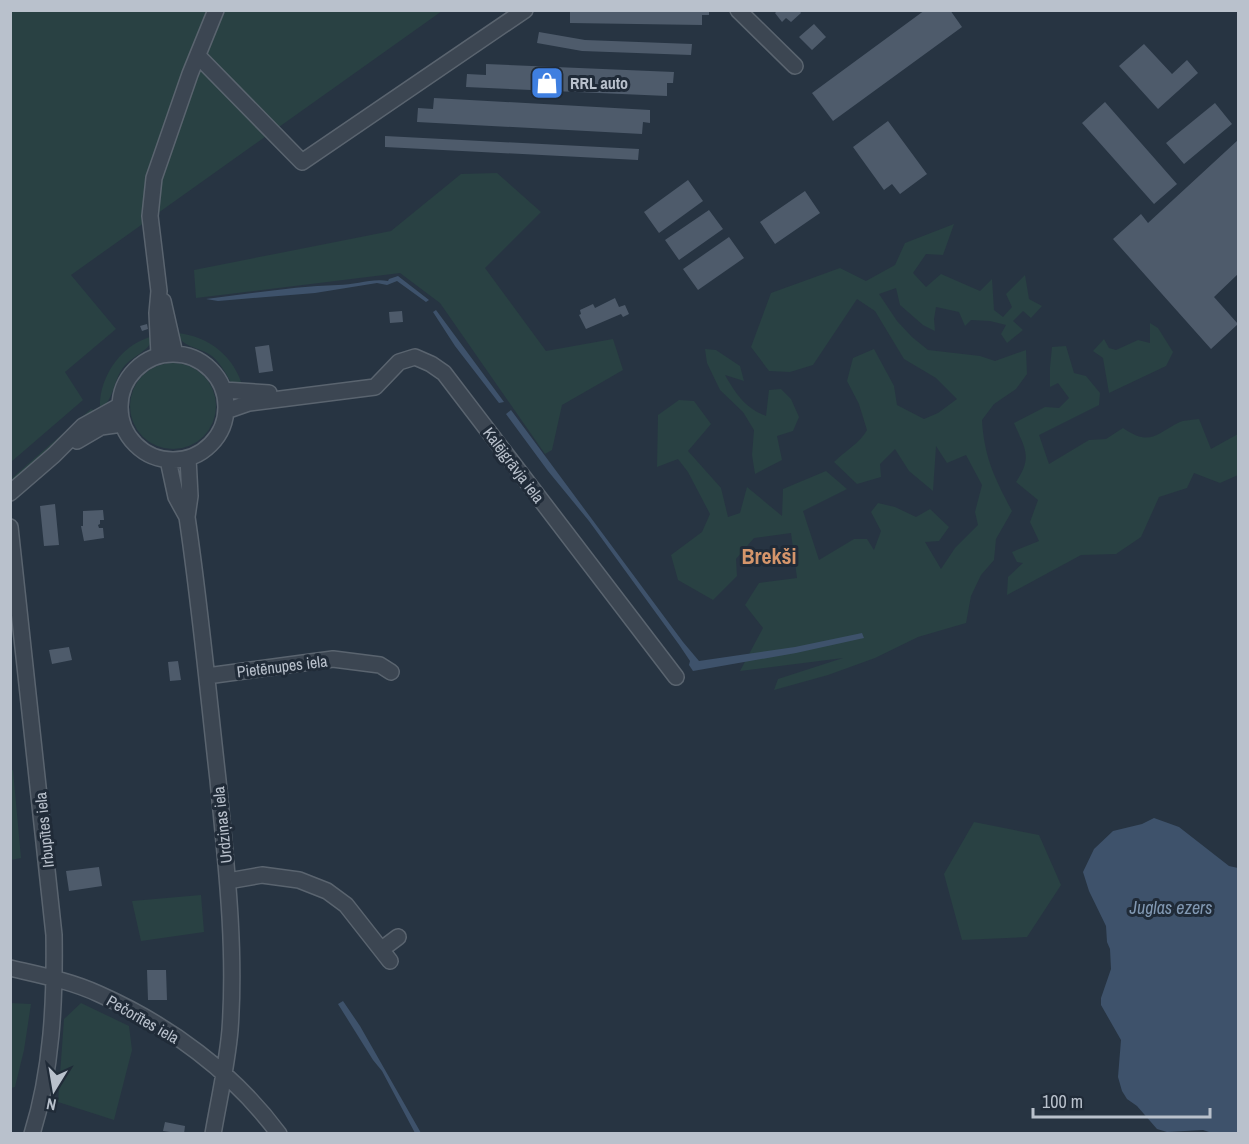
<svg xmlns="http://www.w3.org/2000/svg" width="1249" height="1144" viewBox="0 0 1249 1144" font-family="'Archivo Narrow',sans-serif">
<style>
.green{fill:#294143}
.water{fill:#3e526b}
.building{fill:#4e5b6b}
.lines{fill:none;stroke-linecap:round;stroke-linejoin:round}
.minor-casing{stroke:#5a646f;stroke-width:18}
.minor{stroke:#3c4652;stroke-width:15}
.labels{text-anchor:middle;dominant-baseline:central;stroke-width:6;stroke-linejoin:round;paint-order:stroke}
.poi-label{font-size:16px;font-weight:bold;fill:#b9c1cc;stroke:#202b38;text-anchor:start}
.street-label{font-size:16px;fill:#b9c1cc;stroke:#202b38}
.water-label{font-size:18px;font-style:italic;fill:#8198b2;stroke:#202b38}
.district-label{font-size:22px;font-weight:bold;fill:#d5956b;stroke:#202b38}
</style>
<rect width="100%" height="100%" fill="#273442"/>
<path class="green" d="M11,11H442L71,275L116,329L65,372L83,400L11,462Z
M497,173L541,212L485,268L546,351L613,339L623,370L562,405L552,450L545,454L440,303L400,273L196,298L194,270L391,231L461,174Z
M954,224L943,255L926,254L913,273L926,287L941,274L980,291L992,279L994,310L1003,317L1012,307L1006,294L1025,275L1029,299L1042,306L1031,318L1023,311L1013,321L1023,330L1007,343L1001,334L1006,325L990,321L971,320L965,326L959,312L936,307L934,319L935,331L923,325L900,305L896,288L879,294L897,321L912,337L928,350L980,356L995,361L1026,350L1027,374L1016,389L994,404L982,420C984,457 995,479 1012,511L996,539L994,560L981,575L971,596L966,623L918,637L875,658L828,675L774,690L778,679L843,658L740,671L763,628L745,605L759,583L797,578L791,533L754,538L736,559L737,576L713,600L678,580L671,555L702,532L710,514L688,472L678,459L657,467L658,415L679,400L694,401L711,424L688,451L721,488L728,517L740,513L747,487L782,516L783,489L826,471L847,489L803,511L819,560L854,539H867L874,550L881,531L871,512L878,503L895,507L916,517L930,509L949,527L939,541L925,542L941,569L955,548L978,525L975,512L982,485L966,455L947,463L936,446L933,491L909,471L895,449L880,464L881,477L857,484L834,462C845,451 860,443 867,430L859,404L847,381L853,358L874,349L894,386L897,405L924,419L938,413L957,399L936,378L904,359L875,311L857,299L813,365L790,372L769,371L751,347L771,293L840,268L866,281L895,265L905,243Z
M1150,323L1158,328L1173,352L1166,366L1109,393L1103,358L1093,351L1104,339L1109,348L1116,350L1138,340L1150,343Z
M177,333C209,336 235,357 243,388L232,384C226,374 221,364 212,356C200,347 182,348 177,333Z
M154,336C150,352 131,356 122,369C113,383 114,399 100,410C98,377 122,343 154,336Z
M1066,346L1074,373L1086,376L1100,393L1099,405L1039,435L1049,464L1089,440L1106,439L1123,428C1151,447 1155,434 1180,422C1185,420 1193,420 1199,419L1211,449L1238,434V475L1220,483L1194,473L1187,488L1159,497L1141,537L1116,554L1081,555L1007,595L1008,577L1023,563L1017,562L1012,552L1039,541L1030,522L1038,500L1016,482C1033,457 1025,449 1014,423L1045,407L1059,408L1069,398L1058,383L1050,387V367L1052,347Z
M705,349L716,350L740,366L744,381L725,375C736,394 745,408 766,416L769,390L781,389L791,399L799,417L793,431L777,436L782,460L755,474L752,455L754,430L743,412L720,390L707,363Z
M130 406a43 43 0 1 1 86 0a43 43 0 1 1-86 0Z
M91,409L95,411L94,414L15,482L12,478Z
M13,770L21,858L11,860L10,771Z
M974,822L1039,835L1061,885L1027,937L962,940L944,874Z
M201,895L204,932L141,941L132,901Z
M10,1003L31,1004L24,1050L15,1087L11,1088Z
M81,1003L129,1026L132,1050L114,1120L58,1102L64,1019Z"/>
<path class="water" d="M398,276L429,300L426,302L397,281L387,285L377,283L315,293L218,301L206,299C250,294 294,286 338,285C355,285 372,278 388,281L389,279Z
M436,310L504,402L499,403L455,346L433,312Z
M511,410L683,642L699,661L795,647L862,633L864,638L796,653L693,671L689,665L690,661L680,646L589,521L548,471L506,414Z
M1154,818L1179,827L1229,866L1238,868V1133H1212L1203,1130L1167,1132L1157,1129L1137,1106L1127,1099L1122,1091L1118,1077L1121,1040L1101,1005V998L1111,969L1110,949L1107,942L1106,926L1089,891L1083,872L1094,849L1113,831L1142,824Z
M343,1001L360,1026L421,1133H415L382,1071L373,1060L338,1004Z"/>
<path class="building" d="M570,10L581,11L709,10V15H702V25L570,23Z
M778,10H799L801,13L791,22L786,18L782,22L775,13Z
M925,10H950L962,27L833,121L812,93Z
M814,24L826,37L812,50L799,37Z
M539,32L585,40L692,44L691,55L582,51L537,43Z
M1144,44L1172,74L1187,60L1198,73L1158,109L1119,66Z
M486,64L674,72L673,83H667V96L466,87L467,74L486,75Z
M434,98L650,110V123L643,122L642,134L417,122L418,108L433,109Z
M1105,102L1177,184L1154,204L1082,123Z
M1215,103L1232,124L1184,164L1166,143Z
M888,121L927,174L900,194L892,184L884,190L853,147Z
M385,136L639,149L638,160L385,147Z
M1238,140V274L1214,297L1238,324L1211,349L1113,239L1141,214L1148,223Z
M688,180L703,201L659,233L644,212Z
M805,191L820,213L775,244L760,222Z
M709,210L723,229L679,260L665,240Z
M729,237L744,258L698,290L683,269Z
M615,298L619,307L625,305L629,314L623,317L621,314L586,329L579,315L581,314L580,310L593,304L595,308Z
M402,311L403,322L390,323L389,312Z
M147,324L148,329L142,331L140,326Z
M269,345L273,371L259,373L255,347Z
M55,504L59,545L44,546L40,506Z
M103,510L104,520H100V524L98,525L99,528H103L104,538L84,541L81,526H83V511Z
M69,647L72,660L52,664L49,650Z
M178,661L181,680L170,681L168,662Z
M99,867L102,886L69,891L66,871Z
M147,970H166L167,1000H148Z
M165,1122L185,1126L184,1134L163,1131Z"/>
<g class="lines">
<defs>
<path id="minor" d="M738,10L795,66
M198,56L302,162L525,10
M163,301L175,354
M120 407a53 53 0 1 1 106 0a53 53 0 1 1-106 0Z
M159,355L157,313L159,291L150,216L154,178L190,74L216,10
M224,390L269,393
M226,411L249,403L375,387L399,362L415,357L431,364L444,373L676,677
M77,441L101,427L122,424
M188,458L190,496L187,517C200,604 208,692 218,780C226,863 236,946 230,1030C227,1065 219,1099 213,1134
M168,460L176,497L187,517
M10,493L54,455L83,426L119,406
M10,527L54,935C55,1001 52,1070 32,1134
M207,676L333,659L380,665L391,672
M228,881L262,875L299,880L327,891L346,905L390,961
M382,949L398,937
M10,968C40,975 71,981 99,994C169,1025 233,1072 279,1134"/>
</defs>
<use href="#minor" class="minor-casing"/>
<use href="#minor" class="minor"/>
</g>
<defs>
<symbol id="shop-square" viewBox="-11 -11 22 22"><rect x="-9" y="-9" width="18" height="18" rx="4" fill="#3f7fe0" stroke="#202b38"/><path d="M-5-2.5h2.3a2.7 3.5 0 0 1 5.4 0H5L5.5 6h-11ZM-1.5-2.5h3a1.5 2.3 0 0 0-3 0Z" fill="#fff"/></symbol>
</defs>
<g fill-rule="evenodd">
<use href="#shop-square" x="528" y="64" width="38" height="38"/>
</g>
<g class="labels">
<g class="poi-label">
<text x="570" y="83">RRL auto</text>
</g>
<g class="street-label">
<text transform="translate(514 465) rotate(53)">Kalējgrāvja iela</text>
<text transform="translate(282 666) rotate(-7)">Pietēnupes iela</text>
<text transform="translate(222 825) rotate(-96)">Urdziņas iela</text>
<text transform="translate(44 830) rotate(-96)">Irbupītes iela</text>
<text transform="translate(143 1019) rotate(30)">Pečorītes iela</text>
</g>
<g class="water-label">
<text x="1171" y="907">Juglas ezers</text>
</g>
<g class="district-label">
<text x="769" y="556">Brekši</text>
</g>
</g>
<rect width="1249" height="1144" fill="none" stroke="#b9c1cc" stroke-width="24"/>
<g transform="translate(54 1090) rotate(191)" stroke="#202b38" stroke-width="4.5" paint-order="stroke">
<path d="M0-4.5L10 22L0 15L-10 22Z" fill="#b9c1cc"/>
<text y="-9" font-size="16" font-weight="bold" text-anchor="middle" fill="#b9c1cc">N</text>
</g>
<path d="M1033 1108v9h177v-9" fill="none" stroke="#b9c1cc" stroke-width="3"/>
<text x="1042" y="1108" font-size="18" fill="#b9c1cc" stroke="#202b38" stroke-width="4.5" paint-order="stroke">100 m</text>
</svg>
